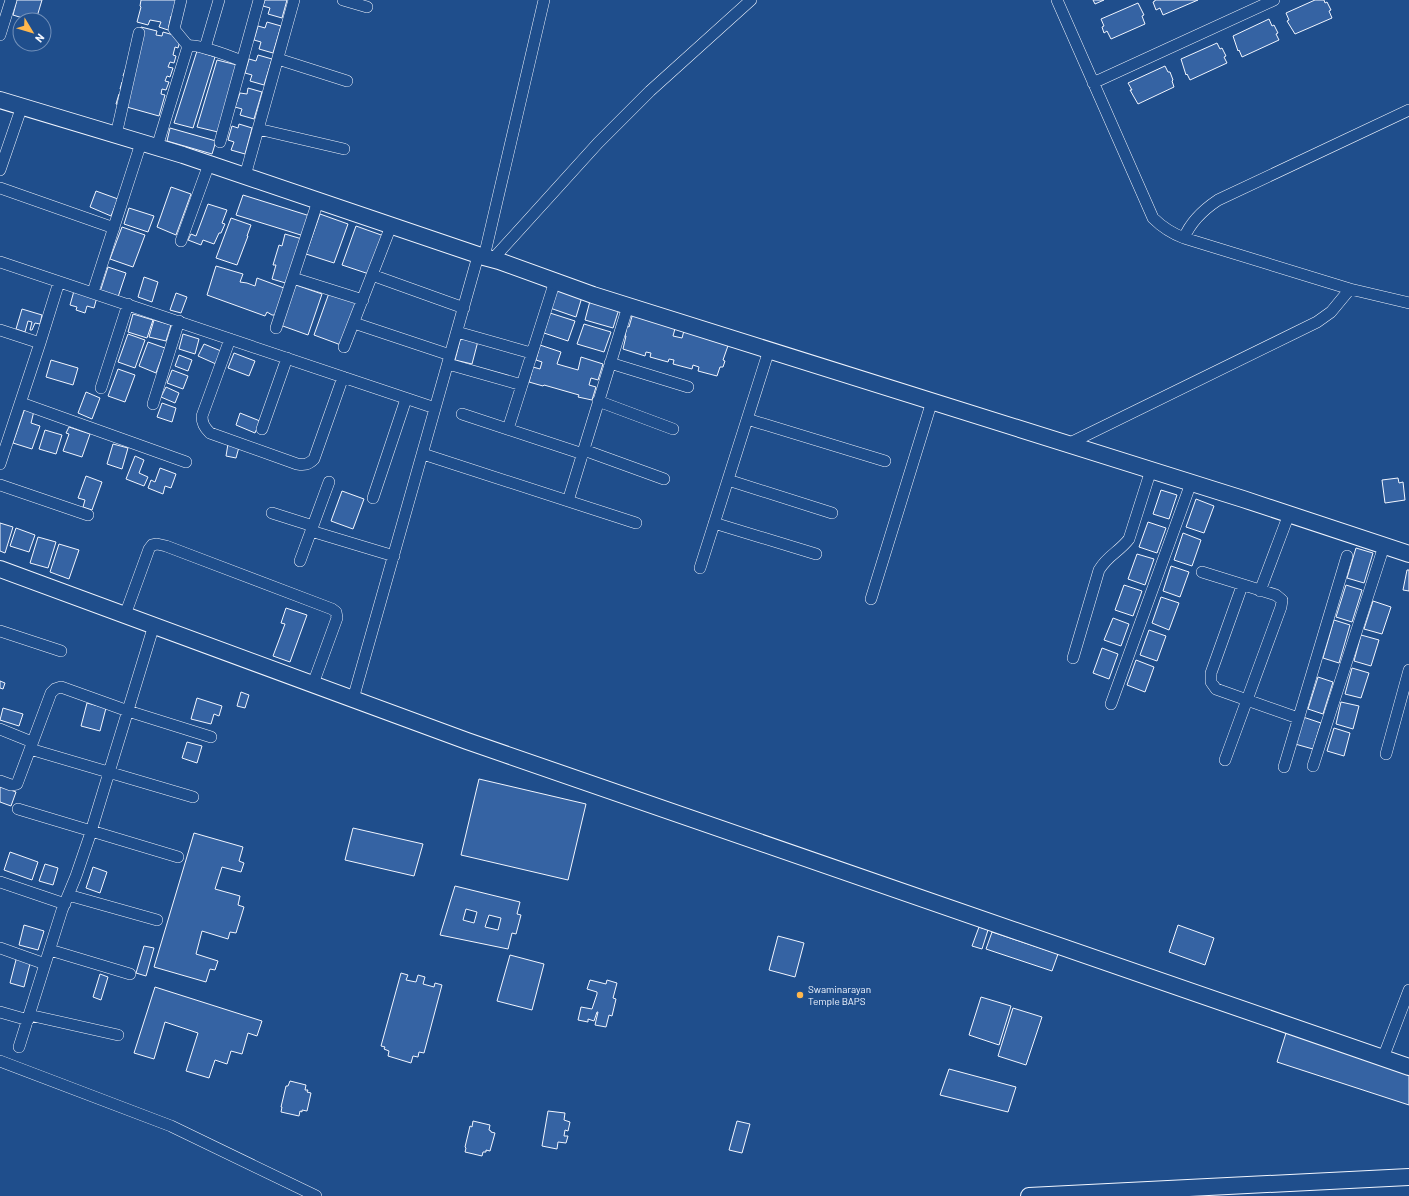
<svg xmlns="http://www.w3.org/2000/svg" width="1409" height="1196" viewBox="0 0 1409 1196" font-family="Barlow,sans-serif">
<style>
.building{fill:#3563a3;stroke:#f2f6ff;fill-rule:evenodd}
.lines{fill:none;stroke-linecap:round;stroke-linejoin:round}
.street-casing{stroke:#f2f6ff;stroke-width:12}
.secondary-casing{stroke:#f2f6ff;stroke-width:18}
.street{stroke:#1f4e8c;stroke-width:11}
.secondary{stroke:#1f4e8c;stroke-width:16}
.poi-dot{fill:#ffb74d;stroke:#1f4e8c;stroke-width:1.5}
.labels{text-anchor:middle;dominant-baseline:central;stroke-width:3;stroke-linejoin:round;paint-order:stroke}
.poi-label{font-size:10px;fill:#f2f6ff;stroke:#1f4e8c;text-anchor:start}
</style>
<rect width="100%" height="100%" fill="#1f4e8c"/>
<path class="building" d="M17,0H42L36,20H29L13,15Z
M141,0H176L174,16H171L168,30L159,27L161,22L150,20L148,25L137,22L141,7L140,6Z
M265,0H287L282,18L268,14L270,8L263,6Z
M1093,0H1104L1095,4Z
M1155,0H1198L1163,15L1160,8L1156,10L1153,2L1155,1Z
M1315,0H1324L1325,3L1327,2L1331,10L1329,11L1332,18L1295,34L1287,21L1289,20L1286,13Z
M1138,3L1144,15L1142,16L1145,24L1111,39L1107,31L1104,33L1102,27L1104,26L1101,19Z
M1269,19L1272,26L1274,25L1278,33L1276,34L1279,40L1242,57L1239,50L1238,51L1233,36Z
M267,22L281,26L273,53L259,49L261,42L254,40L258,26L265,28Z
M141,27L157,31L156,35L162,36L163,32L177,36L180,41L178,48L175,47L173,55L176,56L174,63L170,62L168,67L173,68L170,77L167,76L165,81L169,82L166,90L162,89L161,94L165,95L159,116L116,104L119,94L122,95L123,90L120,89L122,82L126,83L127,77L123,76Z
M1217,43L1220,49L1222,48L1226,56L1224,57L1227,63L1190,80L1187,74L1186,75L1181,59Z
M197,51L215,57L193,128L174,123Z
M258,55L272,59L264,85L250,81L252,75L245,73L249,59L256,61Z
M217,60L237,65L218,132L197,127Z
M1165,66L1168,72H1170L1173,80L1172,81L1174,87L1138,104L1130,90H1132L1128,83Z
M248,88L262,92L254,119L240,115L242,109L235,107L240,93L247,94Z
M239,124L252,128L245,154L231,150L234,142L228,140L232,126L238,128Z
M170,128L216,141L212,154L167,141Z
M171,187L191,194L176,235L157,227Z
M96,191L118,199L111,216L90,207Z
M243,195L310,216L304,236L236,215Z
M208,204L227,210L222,223L225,224L221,233H219L214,244L203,240L201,245L188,240L191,234L196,236Z
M129,208L154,216L148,232L124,224Z
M320,214L348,224L334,263L306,254Z
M231,218L251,225L247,236H248L237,265L216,258Z
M356,226L384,236L369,274L342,265Z
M122,227L145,235L133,267L110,259Z
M285,234L302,239L289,284L272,279L276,265H273L279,245L282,246Z
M216,266L243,274L240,282L247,283L255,286L257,278L284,288L275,315H272L267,312L265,316L207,295Z
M108,267L126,273L118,297L100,292Z
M144,277L158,282L152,302L138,297Z
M293,284L322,294L308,335L280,325Z
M556,289L582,297L576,317L550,308Z
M74,291L97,297L94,308L87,306L85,313L76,310L77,307L70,305Z
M176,293L187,297L181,313L170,310Z
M329,293L356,303L341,345L314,335Z
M590,301L619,309L613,328L585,320Z
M22,309L42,315L40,324L35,323L32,330H30L32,322L28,321L25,332L16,329Z
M550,313L575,321L568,341L544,333Z
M633,313L676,325L673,336L682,338L685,327L730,340L723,360L725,361L723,367H720L717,376L698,371L699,367L693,365L692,369L673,364L674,360L669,359L668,362L650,357L651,353L646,352L645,356L623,349L626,336H625L627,326L629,327Z
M133,314L153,320L147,338L128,332Z
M154,320L171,325L166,341L149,337Z
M584,324L611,332L604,352L577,344Z
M128,334L145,340L135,368L118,362Z
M183,334L199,339L195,354L179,349Z
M461,337L478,341L472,364L455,360Z
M148,342L165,348L156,373L139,366Z
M204,344L221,351L216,364L198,356Z
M540,345L561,352L557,364L578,370L581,357L603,364L598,380L591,378L589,385L596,387L592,400L578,397L579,395L544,385L543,386L529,382L533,367L540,369L542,362L536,360Z
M234,353L255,361L249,376L228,368Z
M179,355L192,360L188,371L175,366Z
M51,360L78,368L73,385L46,377Z
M118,369L135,375L125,402L108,396Z
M172,370L188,376L183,389L167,383Z
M166,387L179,393L175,403L161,397Z
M86,392L100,398L92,419L78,413Z
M162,403L176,408L172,422L157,417Z
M25,408L34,411L31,423L40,426L32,449L13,443Z
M240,413L260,421L255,433L236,425Z
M69,427L90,434L82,457L63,451L69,434L66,433Z
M45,430L62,435L56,454L39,449Z
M113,444L128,448L122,469L107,464Z
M228,444L239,447L236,458L226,456Z
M135,456L144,460L139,473L148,477L144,486L126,479Z
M160,468L176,474L171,488L165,486L163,494L148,488L151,480L155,482Z
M86,476L102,482L92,510L83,507L85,500L78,498Z
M1398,478L1399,483L1403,482L1405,500L1385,503L1382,480Z
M1161,490L1177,495L1169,519L1153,514Z
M342,491L364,499L353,529L331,521Z
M1196,499L1214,506L1204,533L1186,527Z
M1148,522L1166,528L1157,553L1139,547Z
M0,523L13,527L5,553L0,551Z
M16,528L35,535L29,552L10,546Z
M1183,533L1201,540L1192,566L1174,560Z
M38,537L56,542L48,568L30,563Z
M59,544L79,550L69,579L50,572Z
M1356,548L1373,553L1364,583L1347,578Z
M1137,554L1154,559L1145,585L1128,579Z
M1171,566L1189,572L1180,597L1163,591Z
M1407,570H1409V591L1403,590Z
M1124,585L1142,591L1133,616L1115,610Z
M1346,585L1362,590L1352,622L1336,617Z
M1161,597L1179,603L1169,630L1152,623Z
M1373,601L1391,607L1382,634L1364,629Z
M286,608L307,615L290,662L273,656L285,624L281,623Z
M1113,618L1129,624L1121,646L1104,640Z
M1334,620L1350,625L1339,663L1323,658Z
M1149,630L1166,636L1157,661L1140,655Z
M1361,635L1379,640L1371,666L1354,661Z
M1102,648L1118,654L1109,679L1093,673Z
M1136,660L1154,667L1145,692L1127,685Z
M1352,668L1369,673L1361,698L1345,694Z
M1318,677L1333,682L1323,714L1308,709Z
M0,681L5,683L3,689L0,688Z
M241,692L249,695L245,708L237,706Z
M197,698L222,706L219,716L214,714L211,724L191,719Z
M1341,702L1359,706L1353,729L1336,724Z
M87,703L106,708L100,731L81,726Z
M3,708L23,714L19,726L0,720Z
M1303,717L1321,723L1313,749L1295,744Z
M1334,728L1350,733L1344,756L1327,751Z
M187,742L202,746L197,763L182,758Z
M479,779L586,804L568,880L461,855Z
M0,786L16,792L11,806L0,802Z
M353,828L423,844L414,876L345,860Z
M194,833L243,847L239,861L244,863L241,872L222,867L215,889L240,896L238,905L244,907L236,933L230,932L228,939L202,931L196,954L218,961L215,970L210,969L206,982L154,967Z
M10,852L38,862L32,880L4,870Z
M45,864L58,868L53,885L39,881Z
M93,867L107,872L100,893L86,888Z
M455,886L520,902L517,914L521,915L516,934L512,933L508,949L440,935ZM466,909L477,912L474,923L463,920ZM489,915L501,918L498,930L485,927Z
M24,925L44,931L38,950L19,945Z
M1178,925L1214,938L1205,965L1169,952Z
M979,927L988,930L982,949L972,946Z
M992,932L1058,954L1052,971L986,949Z
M778,936L804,943L795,977L769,970Z
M144,946L154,948L146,976L136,973Z
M510,955L544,964L532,1010L497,1001Z
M17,956L31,960L24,987L10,983Z
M401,973L408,975L406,980L416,982L418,975L425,977L423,984L434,987L435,983L442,985L424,1053L419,1052L418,1057L413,1056L411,1063L388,1056L389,1051L384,1049L385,1047L381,1046Z
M100,974L108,977L101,1000L93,997Z
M590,980L606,984L607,980L617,983L613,998L616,999L612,1016L609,1015L606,1027L595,1025L598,1012H597L594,1021L588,1019V1022L578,1020L581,1007L592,1009L597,994V992L587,989Z
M155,987L262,1021L257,1036L248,1033L242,1054L231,1051L227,1064L215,1060L209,1078L186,1071L198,1033L165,1022L154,1059L134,1053Z
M981,997L1011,1006L999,1045L969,1035Z
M1013,1008L1042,1017L1026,1065L998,1056Z
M1286,1033L1409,1074V1105L1277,1062Z
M949,1069L1016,1087L1008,1112L940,1095Z
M290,1081L306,1085L305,1090H308L307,1092L311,1093L307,1111L302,1110V1112L300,1111L299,1116L281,1112L282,1107H281L286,1086H288Z
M548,1111L565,1113L564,1120L570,1122L568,1131L565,1130L564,1136H568L566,1143L558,1142L557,1149L542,1146Z
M473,1121L490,1125L489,1130L491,1131V1132L495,1133L490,1151L486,1150V1152H483L482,1156L465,1152L466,1148L465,1147L470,1126L472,1127Z
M737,1121L750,1124L742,1153L729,1150Z"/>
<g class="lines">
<defs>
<path id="street" d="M181,0L174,29L188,46
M343,0L367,7
M1057,0L1153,218C1163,228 1171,233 1184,238L1350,289L1409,303
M0,35L11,0
M205,48L219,0
M278,59L347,81
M1093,83L1274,0
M258,129L344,149
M116,135L139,33
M220,142L259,0
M157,147L188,46C196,43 232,57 242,61
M0,170L22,106
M245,176L294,0
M0,188L114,228
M1184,238C1191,221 1203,210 1218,200L1409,110
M181,241L209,164
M484,257L544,0
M492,260L598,143L650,91L751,0
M0,262L435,408
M372,275L464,308
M293,278L363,300
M93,292L141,143
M354,323L450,355
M276,328L318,201
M0,330L40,343
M457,332L531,353
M230,339L202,416C202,423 204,427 210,433L297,464C304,465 308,465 314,459L343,377
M344,347L391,226
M610,363L688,387
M448,364L522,385
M101,388L128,304
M598,401L673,429
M21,403L186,462
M153,404L179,321
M462,414L583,454
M747,419L885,461
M262,429L287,358
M508,429L555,281
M1068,444L1317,322L1331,312L1350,289
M584,450L664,479
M423,454L636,523
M0,464L40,343L59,282
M728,480L832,513
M0,485L88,515
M373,498L406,399
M568,501L628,306
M272,513L313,526
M714,523L816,554
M311,531L394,556
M300,561L329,482
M700,568L769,350
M1202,572L1276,595L1282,600L1281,607L1225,760
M1242,586L1211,673V682L1216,689L1298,718
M1260,591L1289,514
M871,599L932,401
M125,615L149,549L152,545L157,544L166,546L332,609L336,612L337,618L313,684
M0,631L61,651
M1073,658L1099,570C1108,555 1119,552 1129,539L1151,470
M353,699L478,256
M1111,704L1191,483
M0,729L32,742
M30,749L193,797
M1386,754L1409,670
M1313,766L1384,546
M1284,767L1347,556
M0,781L11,785L17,784L51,693L55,689L61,687L128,711L211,737
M18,809L178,857
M0,882L65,904
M68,895L157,920
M0,948L45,964
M50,950L130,974
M0,1012L28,1020
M29,1015L118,1035
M19,1047L62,910L76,876L89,838L154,625
M1383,1058L1409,990
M0,1061L171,1126L316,1196"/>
<path id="secondary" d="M0,100L183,155L484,257L499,261L593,295L1243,499L1409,554
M0,569L467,741L1409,1067
M1029,1196L1409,1177"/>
</defs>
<use href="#street" class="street-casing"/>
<use href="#secondary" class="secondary-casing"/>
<use href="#street" class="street"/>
<use href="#secondary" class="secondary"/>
</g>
<circle class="poi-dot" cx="800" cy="995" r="4"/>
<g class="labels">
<g class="poi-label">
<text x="808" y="989">Swaminarayan<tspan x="808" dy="12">Temple BAPS</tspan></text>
</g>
</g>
<g transform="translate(32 32) rotate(128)"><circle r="19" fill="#1f4e8c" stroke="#7391ba"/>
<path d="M0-3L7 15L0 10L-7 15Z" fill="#ffb74d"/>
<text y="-6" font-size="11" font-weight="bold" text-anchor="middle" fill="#f2f6ff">N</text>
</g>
</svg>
